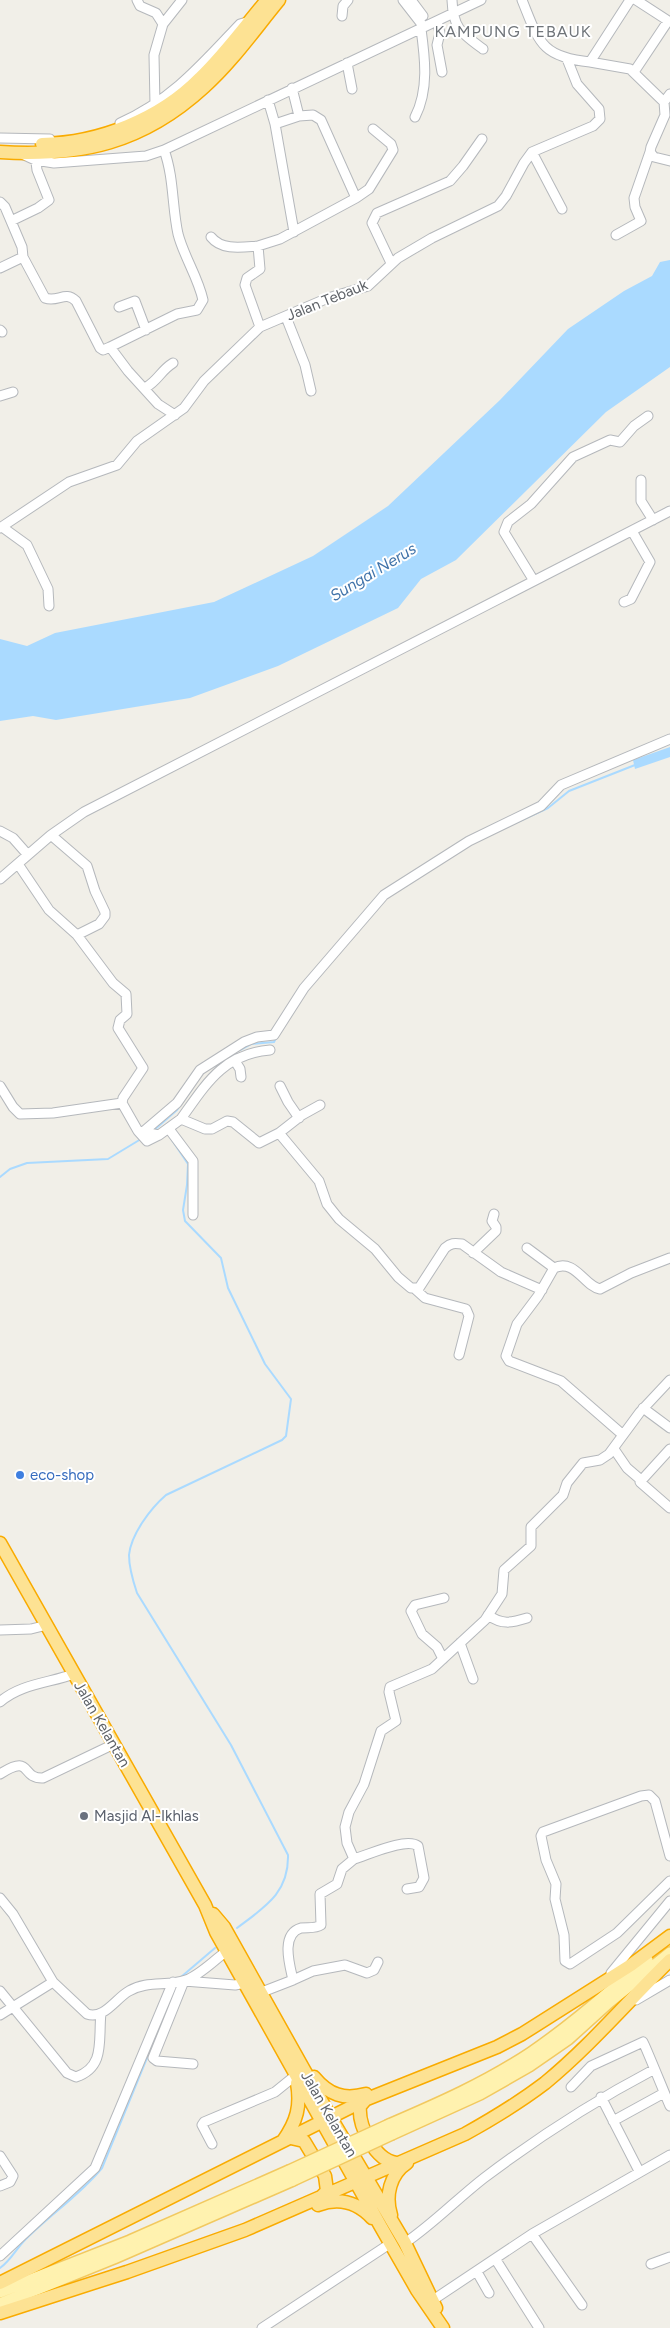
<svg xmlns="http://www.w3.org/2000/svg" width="670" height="2328" viewBox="0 0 670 2328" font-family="Figtree,sans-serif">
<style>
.water{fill:#aadaff}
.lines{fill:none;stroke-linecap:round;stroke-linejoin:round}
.stream{stroke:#aadaff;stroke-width:2}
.minor-casing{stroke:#b5b8bc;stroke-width:11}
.major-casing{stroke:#f2c960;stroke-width:14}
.highway-casing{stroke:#f9ab00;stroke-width:15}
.minor{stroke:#fff;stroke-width:9}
.major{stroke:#fff2af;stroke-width:11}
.highway{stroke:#fde293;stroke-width:12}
.major-bridge-casing{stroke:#f2c960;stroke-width:14;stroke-linecap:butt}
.major-bridge{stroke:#fff2af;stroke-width:11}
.shop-dot{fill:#3f7fe0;stroke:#fff;stroke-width:2}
.worship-dot{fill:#6b7280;stroke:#fff;stroke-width:2}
.labels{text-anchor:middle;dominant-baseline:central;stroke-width:4;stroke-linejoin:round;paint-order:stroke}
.street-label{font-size:15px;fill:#5f6368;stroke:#fff}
.shop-label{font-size:15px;fill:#366cbe;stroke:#fff;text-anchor:start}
.worship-label{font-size:15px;fill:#5b616d;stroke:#fff;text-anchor:start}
.neighbourhood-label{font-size:16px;letter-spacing:1px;fill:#70757a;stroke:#fff}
.water-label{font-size:16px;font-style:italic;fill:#4174aa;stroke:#fff}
</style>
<rect width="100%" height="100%" fill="#f1efe8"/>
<path class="water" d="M670,260V367L606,412L456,560L421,579L398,608L278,666L190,698L56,720L33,716L0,721V639L27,646L55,633L214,602L313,556L388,506L500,400L568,329L624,291L652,276L660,262Z
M670,747V757L635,769L633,760Z"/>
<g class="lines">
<path class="stream" d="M496,832L548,808L569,791L635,765
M240,1050L251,1044L274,1042L276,1038
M153,1131L177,1110L192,1089
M170,1137L188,1164L187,1185L183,1210L185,1221L221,1258L228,1288L265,1364L291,1399L286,1436L282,1440L166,1495C151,1508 131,1534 129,1555C129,1568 133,1581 137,1593L231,1745L288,1855C289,1893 265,1907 237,1928
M0,1177L10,1169L27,1163L108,1159L141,1139
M181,1977L215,1948
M0,2268C10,2261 15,2251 23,2242C48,2216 79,2196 102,2168L176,1987"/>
<defs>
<path id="minor" d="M137,0L140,6L156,13L163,24
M403,0L424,27
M411,0L423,16
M452,0C453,28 461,33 483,49
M522,0C539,42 541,57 590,62L630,0
M636,0L670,22
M342,16L343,6L348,0
M437,21L440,33L437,45L442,72
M590,62L630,69L664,102L665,115L651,147L650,152L654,157L670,161
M347,63L352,89
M634,72L668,21
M268,100L275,124L294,232
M664,102L670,94
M155,105L154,55L163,24L182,0
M415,117C429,90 425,58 421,29
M120,123C172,100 202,64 240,24L250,21
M275,124L299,116
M0,138L50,139
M532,152L562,209
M24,155L35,160L54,163L146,156L164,150L481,0
M356,198L369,189L393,150L391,144L373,129
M0,202L5,207L22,247L23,257
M11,221L38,208L49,200L37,170L35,154
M616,235L641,221L635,207L634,198L650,152
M211,237C222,251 243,247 258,246
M391,263L372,223L377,213L450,181L463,166L482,139
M0,268L23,257L45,298C58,303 65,290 76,301L100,348L103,350L110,347L128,371L158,404L175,415
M119,307L135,301L146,330
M286,317L305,365L311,391
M260,327L245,285L247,278L260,269L258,246L280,239L356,198L321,120L313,115L299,116L292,88
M0,330L2,332
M110,347L177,314L197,310L203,300C198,277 184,257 178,234C172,207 174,177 164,150
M145,388C159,380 160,371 173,363
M0,396L13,392
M641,480V501L653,520
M2,527L27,545L48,589L49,606
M0,528L69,482L117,465L137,441L184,408L204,381L260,327L328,298L368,286L398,258L432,238L498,206L506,196L524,163L532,152L593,126L600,119L599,109L577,84L567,59
M534,581L504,532L508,522L531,504L573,457L610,440L620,442L634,426L648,416
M624,602L631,599L650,562L632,531
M0,831L13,838L28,855
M51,835L87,866L95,891L105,912V916L99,924L77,935
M18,864L49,910L77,935L113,983L126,994L127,1014L120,1020L118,1028L143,1068L123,1098L122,1103
M0,879L51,835L84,812L670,511
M235,1061L240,1069L241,1077
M0,1086L13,1107L20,1114L53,1113L122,1103L138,1131L159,1135L181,1119L205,1129H212L227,1121L233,1122L259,1143L279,1133L319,1181L327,1204L339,1219L375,1249L398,1277L411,1288H419L445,1248C451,1243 454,1243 462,1244L501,1272L542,1290
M280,1086L288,1102L299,1118
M181,1119C206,1084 223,1054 270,1050
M169,1129L193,1161V1215
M138,1131L147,1141L159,1135
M143,1132L177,1103L200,1070L244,1042L257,1037L274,1035L304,988L384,895L469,841L541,806L561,785L670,739
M279,1133L302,1115L320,1105
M527,1248L554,1268
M473,1253L496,1231V1227L492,1221L494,1214
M415,1289L425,1298L466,1309L469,1316L459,1355
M643,1408L670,1428
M623,1435L561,1381L509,1361L506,1356L517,1324L538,1296L554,1268C575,1258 584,1286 600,1289L631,1273L670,1258
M614,1449L627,1468L641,1480
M670,1449L640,1482L670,1508
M488,1615C502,1625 511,1623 527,1618
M0,1630L31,1629L47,1625
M460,1643L473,1679
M443,1659L437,1647L422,1634L411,1611L415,1605L444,1598
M0,1702C20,1684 49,1683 74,1674
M0,1774C33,1753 20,1779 43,1778L114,1744
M670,1856L655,1801L649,1795L641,1796L543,1832L541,1836L546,1860L556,1884L555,1899L564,1935L565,1961L570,1964L617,1933L670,1881
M354,1859C368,1855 406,1837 418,1846L424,1878L419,1887L407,1889
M0,1898L13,1914L53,1982L87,2014C104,2020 116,1998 129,1991C148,1980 167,1987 186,1980C200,1975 214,1960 227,1951
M611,1973L670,1901
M293,1980L313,1971L345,1965L367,1973L374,1970L378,1962
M0,1991L67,2073L76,2077C106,2067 98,2039 101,2013
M262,1992L293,1980C290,1966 280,1934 301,1928C308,1927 315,1929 321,1925L320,1894L337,1884L342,1869L354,1859L347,1843L345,1827L349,1812L364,1784L381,1731L396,1721L389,1692L390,1687L432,1669L485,1620L502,1594L504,1570L531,1546V1527L563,1495L567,1483L583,1463L600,1460L609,1454L640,1412L670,1380
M636,2000L670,1980
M0,2015L53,1982
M193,2064L157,2061L153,2058L184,1981L235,1985L245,1983
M571,2087L591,2066L643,2042C645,2045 666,2097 670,2106
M601,2097L639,2171
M613,2121L664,2093
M212,2144L202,2125L204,2122L275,2092L296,2075
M0,2156L13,2176L10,2182L0,2186
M532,2234L582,2305
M405,2243C433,2224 457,2199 484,2178C537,2138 594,2101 653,2070
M0,2256L95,2168L173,1982
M496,2260L539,2328
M651,2264L670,2257
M477,2272L489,2293
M433,2300L532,2234L670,2155
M262,2328L391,2243"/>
<path id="major" d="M389,2125C438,2104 486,2083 531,2053C572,2025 609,1992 647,1960
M392,2134L480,2094L529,2066L568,2039L609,2002L670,1953
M0,2292L130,2241L289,2171
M0,2304L114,2258L293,2180"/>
<path id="highway" d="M42,144C99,143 160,119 200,78C225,54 245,26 267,0
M0,152C81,157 143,143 204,87C232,62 255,29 279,0
M0,1543L205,1905L216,1932L381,2227L417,2290L443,2328
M213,1914L224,1927L331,2118L405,2243L436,2308
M314,2077C329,2095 344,2100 366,2094
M366,2099L360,2106C358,2126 375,2160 396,2163
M291,2138L304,2141L325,2176L327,2191L320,2198
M283,2141C297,2121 301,2106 297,2083
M318,2205C339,2197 357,2202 372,2218
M391,2215C385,2196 390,2174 407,2163
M0,2283L367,2099L497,2047L522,2034L631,1965L670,1936
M0,2313L127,2272L245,2230L465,2134C492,2119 520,2102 545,2083C590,2046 628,2001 670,1960"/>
</defs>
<use href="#minor" class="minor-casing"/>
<use href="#major" class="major-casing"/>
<use href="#highway" class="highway-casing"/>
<use href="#minor" class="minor"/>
<use href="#major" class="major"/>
<use href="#highway" class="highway"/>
<defs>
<path id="major-bridge" d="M289,2171L389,2125
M293,2180L392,2134"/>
</defs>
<use href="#major-bridge" class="major-bridge-casing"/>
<use href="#major-bridge" class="major-bridge"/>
</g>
<circle class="shop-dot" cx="20" cy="1475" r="5"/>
<circle class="worship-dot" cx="84" cy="1816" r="5"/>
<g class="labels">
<g class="street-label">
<text transform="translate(327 300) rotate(-22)">Jalan Tebauk</text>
<text transform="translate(102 1724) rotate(60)">Jalan Kelantan</text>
<text transform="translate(329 2114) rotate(60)">Jalan Kelantan</text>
</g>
<g class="shop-label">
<text x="30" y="1475">eco-shop</text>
</g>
<g class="worship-label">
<text x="94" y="1816">Masjid Al-Ikhlas</text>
</g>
<g class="neighbourhood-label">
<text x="513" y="31">KAMPUNG TEBAUK</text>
</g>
<g class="water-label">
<text transform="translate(373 572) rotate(-31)">Sungai Nerus</text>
</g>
</g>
</svg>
